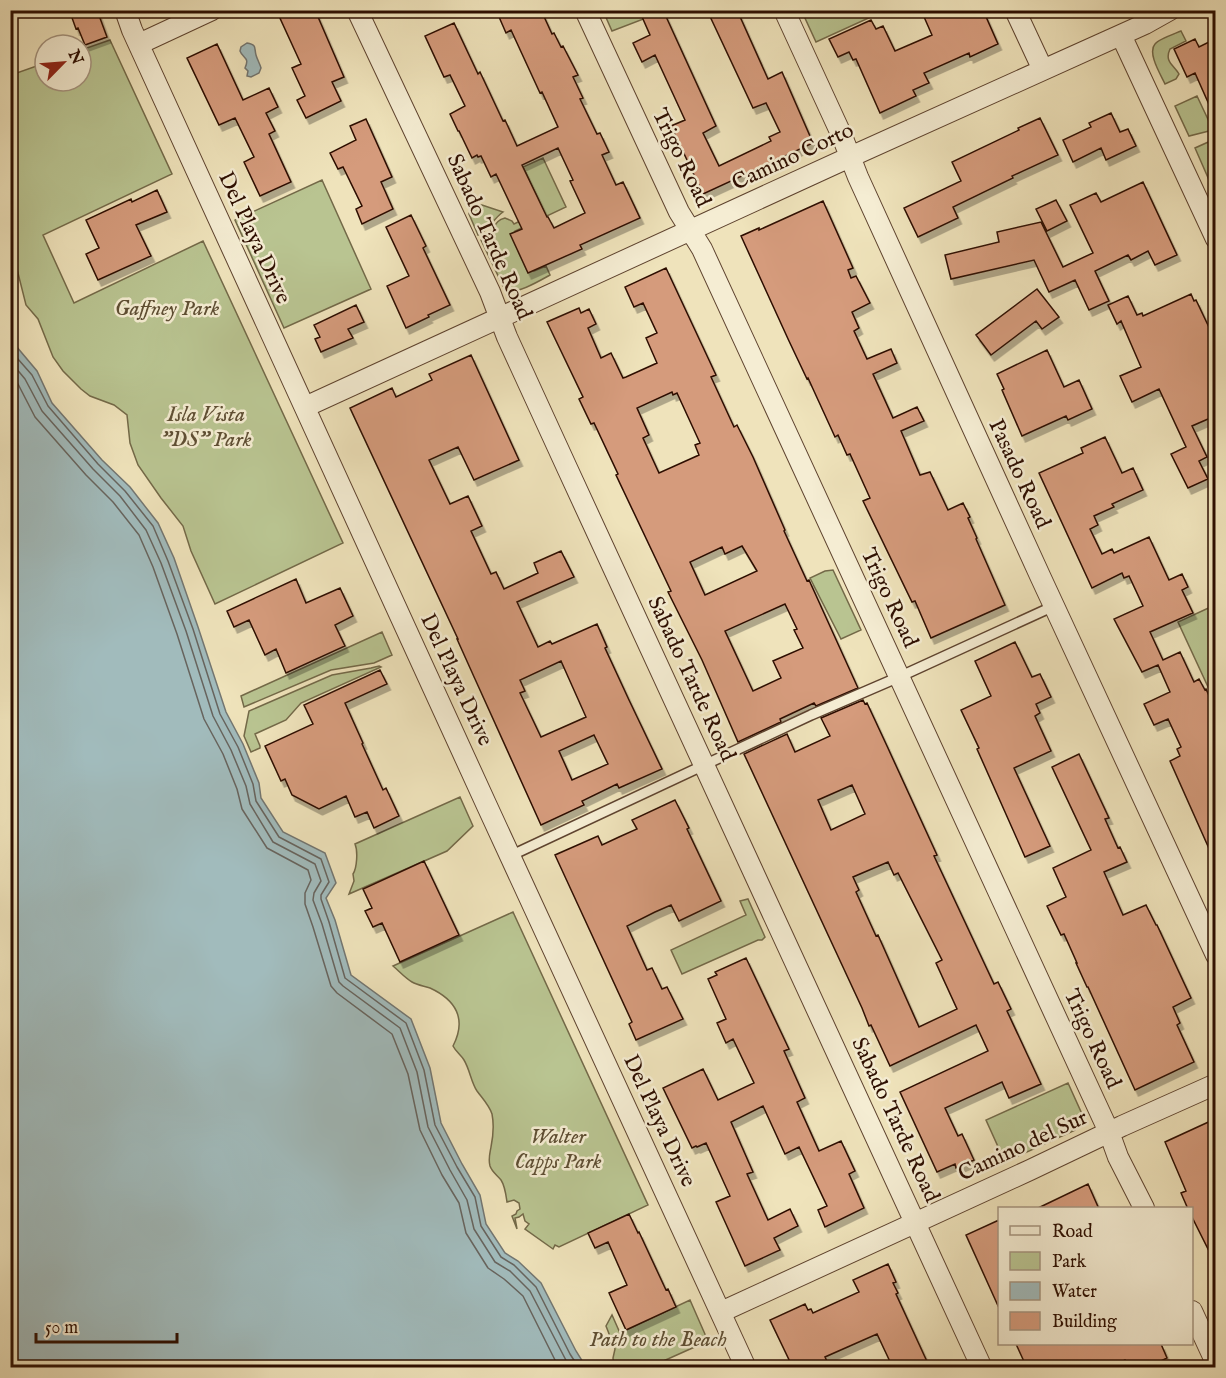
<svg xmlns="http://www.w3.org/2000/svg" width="1226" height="1378" viewBox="0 0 1226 1378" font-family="'IM FELL English',serif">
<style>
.green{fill:#b9c491;stroke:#736948;stroke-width:1.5}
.water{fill:#a1bbbc;stroke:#737671;stroke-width:1.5}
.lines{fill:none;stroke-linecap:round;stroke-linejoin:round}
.shore{stroke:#67645e;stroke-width:1.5}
.building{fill:#d59b7c;stroke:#2d0e00;stroke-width:1.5;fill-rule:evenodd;filter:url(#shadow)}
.service-casing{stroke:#5e432f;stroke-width:12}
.minor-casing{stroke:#5e432f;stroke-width:22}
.service{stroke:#f5edd3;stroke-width:9}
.minor{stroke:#f5edd3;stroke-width:20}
.labels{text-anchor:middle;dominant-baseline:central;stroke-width:5;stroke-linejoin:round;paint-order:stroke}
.street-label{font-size:22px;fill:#2d0e00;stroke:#f5edd3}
.park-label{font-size:22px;font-style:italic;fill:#5e4e33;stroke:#f5edd3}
</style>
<defs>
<filter id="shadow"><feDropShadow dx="3.5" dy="6" stdDeviation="0" flood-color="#0004"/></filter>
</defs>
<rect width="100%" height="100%" fill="#efe3bb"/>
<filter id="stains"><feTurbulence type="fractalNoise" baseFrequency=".00333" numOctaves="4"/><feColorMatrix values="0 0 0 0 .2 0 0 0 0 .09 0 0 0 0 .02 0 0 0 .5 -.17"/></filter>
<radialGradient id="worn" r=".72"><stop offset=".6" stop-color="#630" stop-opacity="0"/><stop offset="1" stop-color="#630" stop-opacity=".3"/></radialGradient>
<path class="green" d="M609,11H635L639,16L651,11L654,15L612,31L604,13Z
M805,11L883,10L884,11L816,42L804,16L806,12Z
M1181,31L1186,41L1170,49C1164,62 1174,65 1179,74L1176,79L1165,84C1161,75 1147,53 1155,44C1159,39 1174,34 1181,31Z
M110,40L172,174L43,235L74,303L203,241L343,543L215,604L191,551L183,526L161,498L138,465L130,443L127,415L114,405L90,396L81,389L63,371L53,357L38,319L26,305L17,269L11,262V75L45,63V81H81V50Z
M1197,96L1213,130L1189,136L1175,106Z
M1215,139L1216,188L1213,189L1195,148Z
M543,158L566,207L515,231L534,271L546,266L550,275C541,280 521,292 512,291C507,291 506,289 503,286L481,240C485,237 490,234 492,230C496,224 497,220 505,218L512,221L514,224L543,210L523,167Z
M322,180L371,289L284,328L235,220Z
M476,205H482L503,212C493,219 490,229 478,235L469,214L471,208Z
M833,570L861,630L841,639L810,578L825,571Z
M1215,605V702L1178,622Z
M382,632L392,655L374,663L331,670L244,707L241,696Z
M379,666L381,667L301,703L286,720L255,734L260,746V748L251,752L244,736L249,711L332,675L371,668Z
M460,797L473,826L447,851L349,894L354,881L353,874C357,868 358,851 355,844Z
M748,899L765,937L762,940H758L682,974L671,950L746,915L740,901Z
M513,912L648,1205L559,1247L555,1245L553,1249L525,1229L529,1224L525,1221L523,1214L519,1217L515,1218L517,1229L512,1216L516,1214L517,1211L520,1209L519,1203L514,1200L507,1202C506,1195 505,1186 501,1180C497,1175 492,1172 490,1166C488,1159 490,1153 491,1147C493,1137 494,1124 492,1114C489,1105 482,1098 477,1091C471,1082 470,1070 464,1060C461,1055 456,1052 453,1046C467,1019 456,1000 430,988C424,986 417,985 412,982C405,978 399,971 393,966Z
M1068,1083L1082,1114V1123L1075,1130L1005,1162L986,1120Z
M690,1300L708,1341L650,1367H614L613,1358L615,1349L606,1326L612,1315L620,1333Z"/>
<path class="water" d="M247,43C257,45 254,47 256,55C257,59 260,64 261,68L259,73L251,77L247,76L248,71L245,68C250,57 243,59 240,51L241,47Z
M11,340L37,371L52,403L102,460L130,487L158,523L174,558L198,627L226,712L243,744L259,783L261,798L283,832L325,853L336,883L326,898L335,920L351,975L411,1019L430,1068L441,1123L462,1164L480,1195L486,1224L505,1253L518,1261L541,1283L576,1351L586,1367H11Z"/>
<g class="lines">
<path class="shore" d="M10,350L32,375L48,406L98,464L125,491L153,526L168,561L193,629L220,714L238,747L253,784L256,801L279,837L321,859L329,882L321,895V899L329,922L345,978L406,1023L424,1070L435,1125L457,1167L475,1197L481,1226L501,1257L514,1265L536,1287L570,1354L579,1368
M10,361L25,379L42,411L93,469L120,496L146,530L161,563L186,631L213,716L231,750L246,786L250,804L273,842L315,864L321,881L314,893L313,900L322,924L339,982L343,986L400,1028L417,1072L428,1127L450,1170L467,1200L474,1229L495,1262L510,1271L530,1291L570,1368
M10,375L18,384L35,417L86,475L113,502L139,535L153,567L177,634L204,719L223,754L237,789L242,809L267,848L308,870L311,880L305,893V904L313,927L331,986L337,993L392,1034L408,1074L420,1130L442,1175L459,1203L466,1233L488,1268L504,1279L523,1296L559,1368"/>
</g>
<path class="building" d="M84,10H97L107,37L85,45L78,28L76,29L71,15Z
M291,10H315L344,77L332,82L341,101L306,118L297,100L305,96L292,68L301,64L279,16Z
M496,10H541L552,34L554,33L561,47L563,46L578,75L573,77L583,98L580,99L597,134L600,133L609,152L602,155L616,185L623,182L640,218L580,245L582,249L528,273L510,234L522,229L496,174L491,177L481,156L478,157L477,155L472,158L459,131H458L450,114L465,106L450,75L444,77L425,36L454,23L478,74L480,72L503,121L505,120L517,146L558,127L542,92L540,93L511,30L506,33ZM558,148L573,180L570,181L585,213L554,228L548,217H547L522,165Z
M639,10H663L716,126L703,133L719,166L771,141L769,137L780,132L766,103L753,108L707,10H737L768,79L782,72L813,143L703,194L671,126L685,120L655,55L642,62L633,43L650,35Z
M921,10H983L998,44L970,57L969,53L924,73L929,83L913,90L916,96L880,113L856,59L853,60L849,52L838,57L829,39L871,20L876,29L883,26L895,51L932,35Z
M1195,39L1199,47L1215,39V118L1195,73L1187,77L1174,49Z
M217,44L243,100L269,88L278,107L266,113L275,131L269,134L291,182L260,196L244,162L254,157L235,118L219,125L187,58Z
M1111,113L1120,132L1128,129L1136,146L1106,160L1101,148L1073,162L1063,140L1091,127L1089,123Z
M1040,118L1058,155L1012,176L1013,178L953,207L958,218L918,237L904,208L961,181L952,162L1019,130L1018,128Z
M366,119L392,177L381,182L393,209L362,224L356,209L362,206L343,167L338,169L330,153L356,140L350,126Z
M1143,182L1177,255L1155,265L1148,251L1131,260L1128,255L1095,271L1109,301L1089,310L1075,280L1049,292L1034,260L951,279L945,255L999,242L997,232L1041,222L1063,267L1093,253L1070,205L1096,193L1101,202Z
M157,190L167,212L136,225L151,256L98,280L86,254L99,248L86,220L131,199L132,202Z
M1056,200L1067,221L1047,231L1036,209Z
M823,201L853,268L848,270L851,278L856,276L870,303L852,312L859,328L854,331L867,359L891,349L897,363L873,374L893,418L917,407L924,421L901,431L920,475L930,472L948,510L963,503L970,517L968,518L977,538L976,539L1005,605L931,638L915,601L912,602L863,501L870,498L850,454L847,455L838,435L835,437L808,378L807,379L789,341L741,236L759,228V230Z
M411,215L426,246L423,248L450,305L428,315L429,317L406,328L387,286L409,276L386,227Z
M666,268L716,375L711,377L734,427L737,425L753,457L785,530L784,531L807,581L809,580L858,688L816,706L814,703L780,719L781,722L738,742L702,660L668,592L671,591L616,475L618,474L594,423L591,424L579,399L583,397L547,322L579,308L581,313L589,309L596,324L588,328L601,358L611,353L623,378L626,377L657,363L646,338L657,333L643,303L634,307L625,287ZM672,392L673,395L677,393L700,443L695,445L699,455L659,473L643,438L649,435L637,408ZM742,546L757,571L705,595L690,562L722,547L725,554ZM785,604L797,629L794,630L803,648L773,661L781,678L753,691L725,631Z
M1037,289L1059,317L1042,329L1036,321L991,355L976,335Z
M1191,294L1194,301L1196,300L1215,340V416L1192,426L1207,457L1199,461L1208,479L1188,488L1171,454L1186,447L1159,389L1132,402L1120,376L1141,367L1121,321L1117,324L1108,305L1128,296L1137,315L1142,313L1143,316Z
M356,305L364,322L348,329L353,338L321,352L315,339L320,337L314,325Z
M1047,350L1064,387L1079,380L1092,409L1068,420L1066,416L1022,436L1002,390L1004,389L997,374Z
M471,355L519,460L474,480L458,447L429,460L450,504L468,496L482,526L471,531L491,574L496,572L504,589L538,573L534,563L561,551L574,577L517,602L538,647L550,641L552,644L597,624L607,647L605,648L629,700L662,769L619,788L617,784L582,801L584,805L541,825L475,679L457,639H458L350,408L392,388L396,397L432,380L429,374ZM561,661L586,717L541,737L520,693L525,691L520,680ZM594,735L608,764L572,780L559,751Z
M1105,437L1122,473L1133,468L1143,490L1112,504L1114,507L1094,516L1098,525L1090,529L1102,554L1112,549L1114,553L1149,537L1169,580L1182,574L1188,587L1182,590L1193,613L1150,632L1163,660L1180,652L1194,682L1199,679L1205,690L1206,689L1215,709V862L1170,761L1180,756L1177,749L1181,747L1168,719L1154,725L1144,704L1170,692L1158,665L1142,672L1114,619L1143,606L1129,576L1124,578L1122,573L1092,588L1039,473L1083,453L1081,448Z
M296,579L306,603L340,588L353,616L335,625L345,646L286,673L276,649L265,655L249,620L234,627L227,611Z
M1015,642L1032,677L1040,674L1051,697L1036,704L1040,713L1035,716L1051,751L1014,768L1050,846L1025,857L977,749L979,748L961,710L991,696L975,661Z
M380,670L387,684L345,703L363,743L362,744L383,790L386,788L399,816L374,828L367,812L355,817L346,796L319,809L292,795L285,779L281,781L265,746L313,724L304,705Z
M863,700L865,704L867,703L887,746L937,855L934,856L994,984L998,982L1011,1009L1007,1011L1041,1084L1009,1098L1002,1082L945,1108L958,1136L962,1134L974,1160L956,1168L955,1164L937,1172L900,1092L988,1051L976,1025L890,1066L871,1025L869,1026L862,1008L744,754L787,734L795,752L830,736L821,718ZM852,785L865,814L831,830L818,800ZM888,862L894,875L898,873L942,960L936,963L957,1009L919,1027L878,935L876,936L856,892L859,890L853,877Z
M1079,754L1109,818L1105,819L1118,848L1120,847L1127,862L1104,872L1123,915L1146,905L1156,925H1157L1191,998L1173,1007L1180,1023L1177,1025L1194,1062L1135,1090L1088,987H1087L1076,963H1077L1064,934L1061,935L1047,906L1066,897L1053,868L1091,850L1052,767Z
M675,800L689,828L687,829L721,901L679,921L671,905L655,912L627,926L647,970L652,968L662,989L667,987L683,1019L636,1040L629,1024L632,1022L555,855L598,836L602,845L619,837L637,829L632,820Z
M424,861L459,935L400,962L382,923L373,927L365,911L372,908L363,889Z
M746,958L789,1049L784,1051L805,1098L797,1102L819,1151L841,1141L855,1171L849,1174L864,1208L825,1227L818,1210L827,1206L799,1147L785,1154L763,1106L731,1122L753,1172L747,1174L768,1220L790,1209L798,1226L774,1238L780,1250L745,1266L716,1202L730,1196L706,1143L697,1147L696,1146L692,1148L663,1088L703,1069L718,1100L754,1083L733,1039L726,1043L717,1023L726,1019L708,979L717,975L715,972Z
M1215,1119V1263L1191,1215V1209H1188L1181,1193L1186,1191L1165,1142Z
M1088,1184L1099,1209H1036Z
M629,1214L638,1233L639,1232L666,1290L668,1289L676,1307L626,1330L609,1293L627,1285L608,1242L595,1248L588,1233Z
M999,1220V1308L966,1235Z
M888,1264L896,1282L893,1283L898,1293L896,1294L930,1368H893L877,1334L825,1357L830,1368H793L770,1320L805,1304L808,1310L811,1309L813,1313L859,1292L853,1280Z
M1016,1344H1161L1167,1358L1147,1368H1129L1125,1360L1108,1368H1027Z"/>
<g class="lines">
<defs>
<path id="service" d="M510,856L811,715L899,677L1054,606"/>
<path id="minor" d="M125,10L132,30L487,806L746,1368
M357,10L490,292L507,337L568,470L982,1368
M585,10L679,212L702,249L1109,1132L1118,1157L1144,1208
M784,10L842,136L858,177L1041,578L1216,955
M1015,10L1043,70
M1121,35L1216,239
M139,44L212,10
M305,407L850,157L1145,24L1170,10
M1192,1311L1216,1363
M721,1312L1030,1170L1122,1126L1216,1084"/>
</defs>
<use href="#service" class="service-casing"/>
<use href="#minor" class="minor-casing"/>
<use href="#service" class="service"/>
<use href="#minor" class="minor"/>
</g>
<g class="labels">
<g class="street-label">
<text transform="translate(793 157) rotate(-25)">Camino Corto</text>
<text transform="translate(681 158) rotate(64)">Trigo Road</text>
<text transform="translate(489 237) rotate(66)">Sabado Tarde Road</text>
<text transform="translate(254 238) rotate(65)">Del Playa Drive</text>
<text transform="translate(1019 474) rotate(65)">Pasado Road</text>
<text transform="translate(889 598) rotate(65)">Trigo Road</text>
<text transform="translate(691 679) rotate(65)">Sabado Tarde Road</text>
<text transform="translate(456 680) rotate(65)">Del Playa Drive</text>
<text transform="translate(1092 1039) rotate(65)">Trigo Road</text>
<text transform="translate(895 1120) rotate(65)">Sabado Tarde Road</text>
<text transform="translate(659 1121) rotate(65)">Del Playa Drive</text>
<text transform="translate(1023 1146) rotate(-25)">Camino del Sur</text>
</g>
<g class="park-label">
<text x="167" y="309">Gaffney Park</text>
<text x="206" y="415">Isla Vista<tspan x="206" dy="25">"DS" Park</tspan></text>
<text x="558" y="1137">Walter<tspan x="558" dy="25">Capps Park</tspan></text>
<text x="658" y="1340">Path to the Beach</text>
</g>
</g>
<rect width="1226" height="1378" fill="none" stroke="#efe3bb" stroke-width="36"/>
<rect x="12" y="12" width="1202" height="1354" fill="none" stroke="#2d0e00" stroke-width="3"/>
<rect x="18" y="18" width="1190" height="1342" fill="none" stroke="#2d0e00" stroke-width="1.5"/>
<rect x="998" y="1207" width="195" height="138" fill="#f5edd3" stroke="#a5947f" stroke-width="1.5"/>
<rect x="1010" y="1226" width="30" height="9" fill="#f5edd3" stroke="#a5947f" stroke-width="1.5"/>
<text x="1052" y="1237" font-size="18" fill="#2d0e00">Road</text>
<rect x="1010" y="1252" width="30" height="18" fill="#b9c491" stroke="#a5947f" stroke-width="1.5"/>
<text x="1052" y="1267" font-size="18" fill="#2d0e00">Park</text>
<rect x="1010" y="1282" width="30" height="18" fill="#a1bbbc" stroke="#a5947f" stroke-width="1.5"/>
<text x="1052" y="1297" font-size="18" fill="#2d0e00">Water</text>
<rect x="1010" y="1312" width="30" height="18" fill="#d59b7c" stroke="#a5947f" stroke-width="1.5"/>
<text x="1052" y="1327" font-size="18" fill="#2d0e00">Building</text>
<g transform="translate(63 63) rotate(65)"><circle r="28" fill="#f5edd3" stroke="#a5947f" stroke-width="1.5"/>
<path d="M0-4.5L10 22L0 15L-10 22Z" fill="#8f2418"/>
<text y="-9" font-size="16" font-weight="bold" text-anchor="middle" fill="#2d0e00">N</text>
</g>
<path d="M36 1333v9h141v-9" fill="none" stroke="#2d0e00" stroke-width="3"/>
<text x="45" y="1333" font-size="18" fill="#2d0e00" stroke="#f5edd3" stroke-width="4.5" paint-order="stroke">50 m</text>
<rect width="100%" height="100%" filter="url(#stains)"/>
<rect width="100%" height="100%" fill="url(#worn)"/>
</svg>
